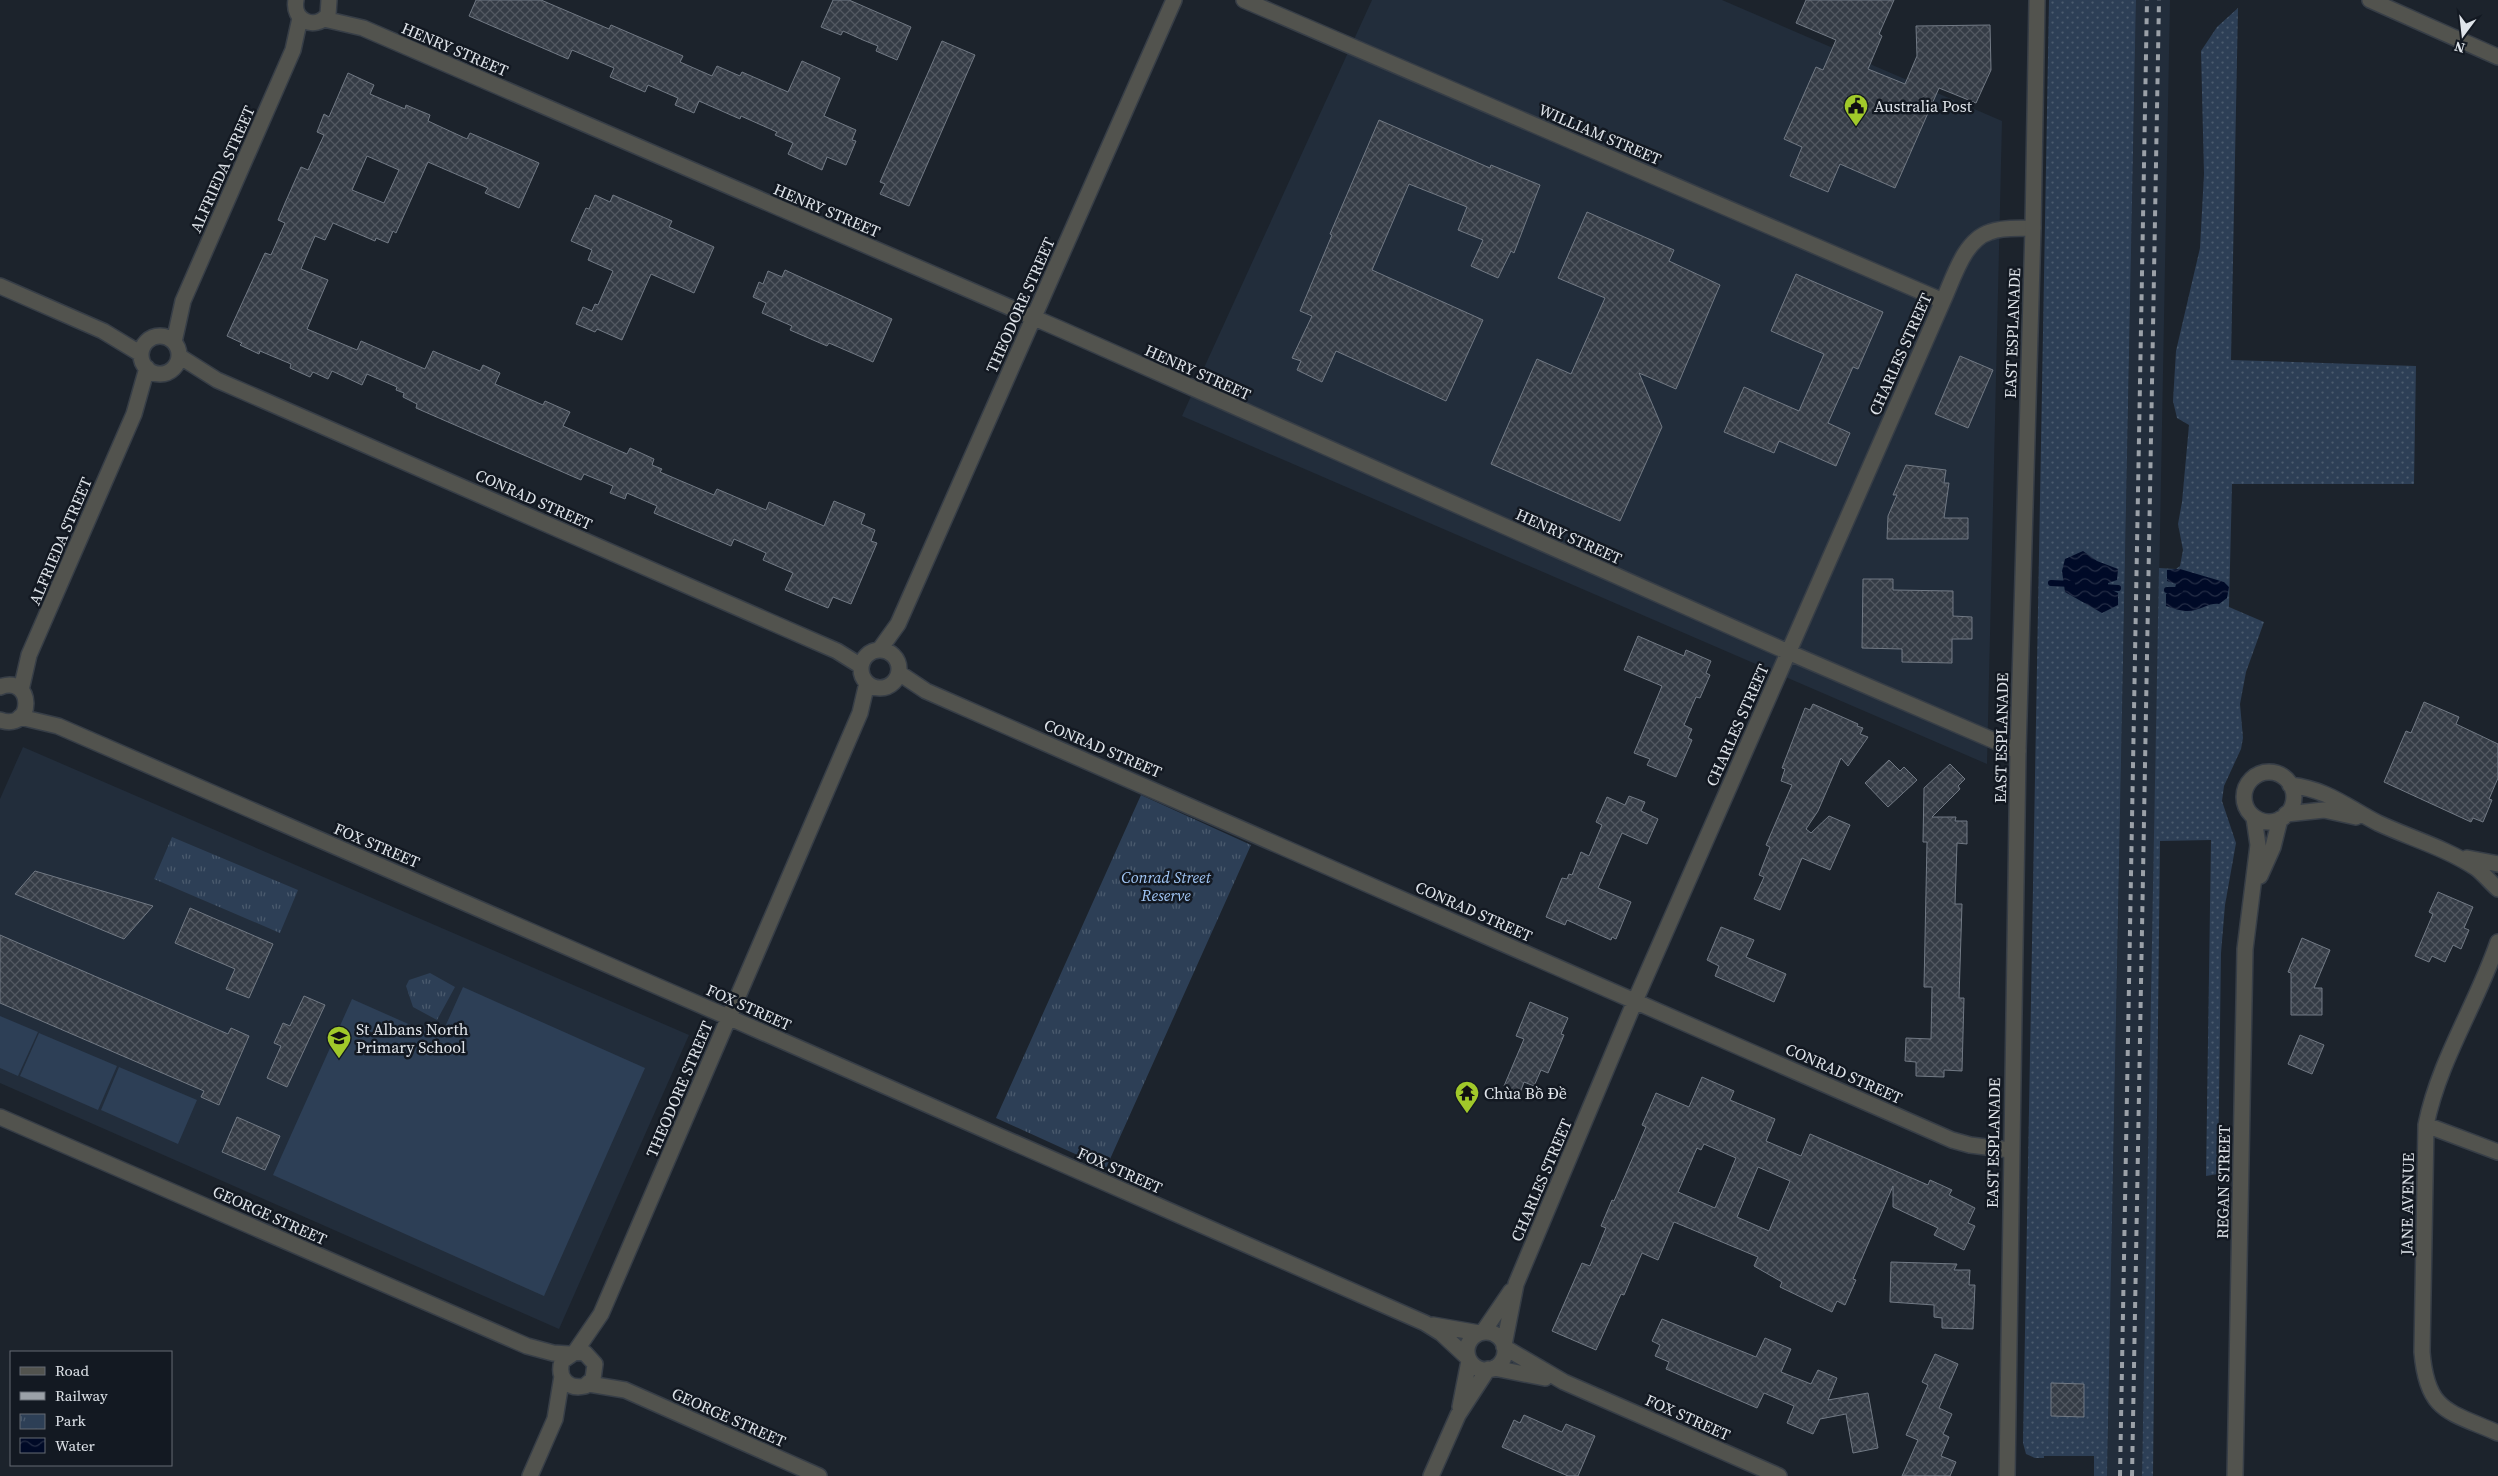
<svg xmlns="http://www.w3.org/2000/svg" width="2498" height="1476" viewBox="0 0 2498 1476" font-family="'Source Serif 4',serif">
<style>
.built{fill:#222d3b}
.grass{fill:url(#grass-dots)}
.park{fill:url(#park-tufts)}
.pitch{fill:#2d3f56}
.water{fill:url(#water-waves)}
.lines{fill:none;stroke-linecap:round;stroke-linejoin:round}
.stream{stroke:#000a27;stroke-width:6}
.building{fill:url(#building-cross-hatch);stroke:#717984;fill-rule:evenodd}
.minor-casing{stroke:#373e47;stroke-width:18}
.tertiary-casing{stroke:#373e47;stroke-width:18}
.minor{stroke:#52534e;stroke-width:15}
.tertiary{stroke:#52534e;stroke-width:15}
.rail{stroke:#9ba1a8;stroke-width:4;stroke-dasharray:6 6;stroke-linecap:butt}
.labels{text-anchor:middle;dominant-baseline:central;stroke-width:5;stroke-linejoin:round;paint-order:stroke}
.street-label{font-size:16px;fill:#dfe4ea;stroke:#131922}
.poi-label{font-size:16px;fill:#dfe4ea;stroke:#131922;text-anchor:start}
.park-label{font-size:16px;font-style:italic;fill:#a2c7f6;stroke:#131922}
</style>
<defs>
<pattern id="grass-dots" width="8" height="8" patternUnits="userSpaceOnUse" patternTransform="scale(1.25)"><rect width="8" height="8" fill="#2d3f56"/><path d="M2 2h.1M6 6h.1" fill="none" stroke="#4b5b6e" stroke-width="1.8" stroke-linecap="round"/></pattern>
<pattern id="park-tufts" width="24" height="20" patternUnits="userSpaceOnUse" patternTransform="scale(1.25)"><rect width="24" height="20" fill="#2d3f56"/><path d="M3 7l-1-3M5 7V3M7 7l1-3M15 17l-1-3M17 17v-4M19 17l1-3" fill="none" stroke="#4b5b6e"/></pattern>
<pattern id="water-waves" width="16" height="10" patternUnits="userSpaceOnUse" patternTransform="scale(1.25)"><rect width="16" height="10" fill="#000a27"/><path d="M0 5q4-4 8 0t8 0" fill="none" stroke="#252e46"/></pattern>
<pattern id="building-cross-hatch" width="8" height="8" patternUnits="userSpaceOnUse" patternTransform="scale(1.25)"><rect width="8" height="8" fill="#353c46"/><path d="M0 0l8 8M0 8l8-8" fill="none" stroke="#525861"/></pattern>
</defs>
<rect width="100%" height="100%" fill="#1c232c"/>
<path class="built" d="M1372,0H1722L2002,121L1987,764L1182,416Z
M2136,0H2170L2149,1120L2142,1476H2107Z
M23,747L689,1035L559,1329L0,1083V799Z"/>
<path class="grass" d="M2049,0H2136L2107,1476H2094V1456H2044V1458H2035L2026,1454L2023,1443Z
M2238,8L2231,360L2416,366L2414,484H2232L2229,607L2264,622L2246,672L2240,704L2243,738L2241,749L2224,786L2222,801L2236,843L2225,905L2221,953L2218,1174L2206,1176L2211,840L2160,841L2153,1476H2142L2159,568L2176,569L2180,566L2183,550L2178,524L2182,502L2189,425L2177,418L2173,401L2176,351L2200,248L2204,174L2201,51L2217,27Z"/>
<path class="park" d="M1141,795L1251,845L1106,1168L996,1118Z
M172,837L298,890L280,933L154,879Z
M430,973L455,987L437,1020L413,1007L406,986L409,980Z"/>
<path class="pitch" d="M463,987L645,1068L544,1296L273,1175L352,999L440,1038Z
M0,1016L38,1032L18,1076L0,1068Z
M39,1033L117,1066L98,1110L20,1076Z
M119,1067L197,1100L178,1144L101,1110Z"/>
<path class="water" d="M2083,551L2097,561L2118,569L2117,580L2108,583V588L2118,593V605L2102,613L2065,592L2062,571L2065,559Z
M2180,569L2224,582L2229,587L2227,598L2219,604C2209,603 2204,608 2195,610C2186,613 2175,609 2166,606V594L2175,588L2176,584L2167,581V570Z"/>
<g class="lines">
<path class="stream" d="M2051,583L2072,584
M2102,587L2118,588
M2167,590H2180"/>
</g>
<path class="building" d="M476,0H541L609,29L611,25L683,56L680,62L712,76L717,66L740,76L742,72L788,92L802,61L840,78L824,116L856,130L852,140L856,141L846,165L827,157L822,170L788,154L793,143L775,135L777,132L741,116L740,119L699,101L694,113L675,105L678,98L648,85L645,92L610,77L614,68L572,50L568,59L469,16Z
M833,0H849L911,27L897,60L876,51L878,46L863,40L843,31L841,35L821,27Z
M1806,0H1894L1879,34L1882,36L1868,69L1905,84L1917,56L1916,26L1990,25L1991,70L1976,103L1939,88L1895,188L1840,164L1828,192L1790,176L1802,147L1784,139L1816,67L1823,70L1836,40L1796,23Z
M942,41L975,55L909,206L880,194L885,184L880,182Z
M348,73L374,85L370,94L405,109L406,105L430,115L428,121L467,139L470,133L539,163L519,208L485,193L488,188L428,162L396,233L393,231L388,243L376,238L375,241L333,223L325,240L315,236L301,269L328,280L307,329L357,350L361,341L425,369L433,351L480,371L483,365L500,373L495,384L543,405L545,401L570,412L563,426L627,454L630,448L654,459L652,465L662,469L660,472L714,495L717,489L766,510L769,502L824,526L834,501L865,514L861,524L875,530L871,541L877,543L851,604L833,597L828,608L785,590L793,573L763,560L766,553L734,539L731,546L654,513L657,506L627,493L625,499L610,493L613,486L584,474L581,480L416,408L417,404L403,397L404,393L396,390L397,387L367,374L362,385L332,371L328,379L313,372L310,377L290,368L291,364L260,351L259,354L240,345L242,343L227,336L265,253L271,255L285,223L278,220L285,203L301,167L308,170L324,135L317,132L324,114L329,117ZM367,156L399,170L384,203L352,190Z
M1379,120L1490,168L1491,165L1540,185L1514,253L1511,251L1498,278L1471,266L1483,240L1458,230L1467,207L1409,184L1372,270L1483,320L1446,401L1336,351L1322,382L1297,370L1301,361L1292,358L1312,316L1300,311L1332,235L1330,234Z
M595,195L610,202L613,195L672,221L669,227L714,247L694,293L651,274L622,340L597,329L595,332L576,324L583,307L592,311L595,304L598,305L613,271L588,260L592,250L571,241L586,208L589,209Z
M1587,212L1674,250L1669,261L1720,285L1676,389L1639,373L1662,427L1620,521L1491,464L1537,359L1571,374L1605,298L1558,278Z
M785,270L892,319L873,362L829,343L827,346L790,330L792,326L762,313L766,303L753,297L759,282L763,284L768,271L782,277Z
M1796,274L1883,312L1858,369L1853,367L1828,423L1850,433L1836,466L1779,441L1774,453L1724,432L1744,387L1799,411L1824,354L1771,331Z
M1960,356L1993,370L1968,428L1935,414Z
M1906,465L1946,470L1944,483H1949L1944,518H1968V539H1887L1888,516L1897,495H1893Z
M1863,579H1893V590L1953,591V616L1972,617V639H1952V663L1902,662V649L1862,648Z
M1638,636L1684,656L1686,650L1711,661L1706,673L1710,675L1700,698L1696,697L1684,725L1692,729L1688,738L1692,740L1676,777L1647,765L1650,759L1634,753L1662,686L1624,670Z
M2424,702L2459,717L2456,724L2498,744V778L2489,799L2492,800L2483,822L2473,818L2471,822L2384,782L2406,731L2411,733Z
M1813,704L1858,724L1857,726L1863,728L1860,734L1868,737L1848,766L1841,758L1818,811L1806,829L1811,833L1829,816L1850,825L1830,870L1802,858L1780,910L1754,899L1764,877L1759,875L1770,847L1766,845L1792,785L1781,781L1785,769L1782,768L1805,708L1810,710Z
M1889,760L1900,771L1904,767L1917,780L1888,807L1865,783Z
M1950,764L1965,779L1958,786L1960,789L1932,817H1956L1955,821H1967V844L1957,843L1955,904H1962L1959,998H1964L1962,1071L1944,1070V1077L1916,1076V1062L1905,1061L1906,1038L1931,1039L1932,987H1924L1927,842H1923L1924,788Z
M1629,796L1645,802L1641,811L1658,819L1647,844L1622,833L1598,888L1631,902L1616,939L1612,937L1611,940L1567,920L1565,925L1546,917L1562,878L1567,879L1569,874L1572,875L1581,852L1589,856L1602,825L1596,822L1607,797L1625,805Z
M35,871L153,906L124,939L15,894Z
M2438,892L2473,907L2464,928L2469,930L2461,949L2453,945L2445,962L2432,956L2429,962L2415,956L2433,914L2429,912Z
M190,908L273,944L249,998L226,989L235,969L175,943Z
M1721,927L1754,940L1746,957L1786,974L1774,1002L1715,976L1719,966L1707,960Z
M0,935L228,1034L231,1028L249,1036L219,1105L201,1097L204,1091L0,1003Z
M2302,938L2330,950L2314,988H2322V1015H2291V973L2288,972Z
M304,996L325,1005L287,1087L267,1078L281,1046L274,1043L283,1023L290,1026Z
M1530,1002L1568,1018L1561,1034L1564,1035L1548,1073L1541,1070L1534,1086L1524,1082L1520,1093L1504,1086L1524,1039L1516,1036Z
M2300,1035L2324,1045L2312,1074L2288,1064Z
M1702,1077L1734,1091L1730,1100L1775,1119L1766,1141L1801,1156L1810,1134L1928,1185L1930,1180L1952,1190L1949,1195L1975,1208L1968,1223L1975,1226L1964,1250L1934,1235L1938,1228L1893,1207V1186L1853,1279L1856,1280L1845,1305L1837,1301L1832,1312L1780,1287L1782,1282L1754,1266L1758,1257L1674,1222L1658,1260L1642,1253L1624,1295L1621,1294L1596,1350L1552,1331L1582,1263L1590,1266L1606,1228L1601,1226L1612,1200L1614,1201L1646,1127L1642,1125L1656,1093L1689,1107ZM1704,1144L1736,1158L1715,1208L1678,1192L1697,1148L1701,1150ZM1758,1167L1790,1181L1769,1231L1737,1217Z
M237,1117L280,1136L265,1170L222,1152Z
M1891,1262L1957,1264L1954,1270H1970L1969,1285H1975L1973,1329L1942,1328V1318L1934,1317V1305L1890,1302Z
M1662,1319L1756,1357L1765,1338L1791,1349L1781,1372L1811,1384L1818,1370L1837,1378L1828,1400L1868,1393L1878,1448L1853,1453L1846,1414L1820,1419L1813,1434L1787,1423L1794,1406L1764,1393L1757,1408L1666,1369L1669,1362L1655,1356L1660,1345L1652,1341Z
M1935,1354L1958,1364L1939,1408L1952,1414L1943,1434L1949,1437L1941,1456L1956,1462L1950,1476H1902L1918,1440L1906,1435L1928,1385L1922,1382Z
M2051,1383L2084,1384V1417L2051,1416Z
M1524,1415L1562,1432L1566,1424L1595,1436L1578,1476H1568L1502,1447L1514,1420L1520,1423Z"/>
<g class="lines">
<defs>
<path id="minor" d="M296,0C292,20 314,31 328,15L329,0
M1244,0L1943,301
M324,19L363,28L1060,329L1788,652L2018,751
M0,286L103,331L141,354
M141 355a19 19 0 1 1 38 0a19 19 0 1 1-38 0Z
M174,342L183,301L293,50L300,18
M179,356L217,380L837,651L861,666
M880,649L898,624L1174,0
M861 669a19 19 0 1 1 38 0a19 19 0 1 1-38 0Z
M899,673L926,691L1952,1140L1970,1145L2010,1150
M0,687C34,674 35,732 0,720
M21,690L29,655L134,414L147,368
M20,717L58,726L728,1017L1425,1323L1441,1333L1468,1358
M2244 797a25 25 0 1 1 50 0a25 25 0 1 1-50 0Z
M2290,785C2329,790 2345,806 2378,823C2410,838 2446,848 2476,868C2484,874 2491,883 2498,889
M2286,814L2324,810L2356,817
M2467,858L2498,864
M2260,876L2273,847L2280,819
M2498,942C2477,1004 2439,1060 2426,1125L2422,1352C2427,1412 2448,1411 2498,1433
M0,1117L527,1346L553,1353L569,1354
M2426,1125L2498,1152
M1433,1325L1479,1333
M1483,1332L1511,1291
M1467 1351a19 19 0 1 1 38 0a19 19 0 1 1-38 0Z
M1504,1345L1516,1284L1635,1001L1943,301C1954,277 1964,240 1990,232C2003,227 2019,229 2033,228
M1504,1347L1564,1382L1779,1476
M575,1352L585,1353L595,1364L593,1379L585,1386C568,1390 557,1378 562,1361L575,1352L601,1314L860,713L867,683
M1494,1368L1545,1378
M589,1384L625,1390L819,1476
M1460,1407L1469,1361
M530,1476L555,1419L562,1376
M1431,1476L1458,1415L1488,1369
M2235,1476L2245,949L2258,845L2254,818L2251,814"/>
<path id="tertiary" d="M2370,0L2498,57
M2007,1476L2018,751L2033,228L2037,0"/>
</defs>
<use href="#minor" class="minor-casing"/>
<use href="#tertiary" class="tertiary-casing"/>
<use href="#minor" class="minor"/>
<use href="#tertiary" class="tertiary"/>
<path class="rail" d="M2120,1476L2147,0
M2132,1476L2159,0"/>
</g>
<defs>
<symbol id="civic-pin" viewBox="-11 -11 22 30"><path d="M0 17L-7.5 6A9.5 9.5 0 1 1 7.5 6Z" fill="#a1c92a" stroke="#131922"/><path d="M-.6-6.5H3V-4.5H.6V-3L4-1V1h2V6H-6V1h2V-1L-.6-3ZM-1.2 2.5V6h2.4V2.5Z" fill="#111"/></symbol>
<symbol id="school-pin" viewBox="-11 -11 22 30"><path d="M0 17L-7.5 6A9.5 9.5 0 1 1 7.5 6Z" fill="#a1c92a" stroke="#131922"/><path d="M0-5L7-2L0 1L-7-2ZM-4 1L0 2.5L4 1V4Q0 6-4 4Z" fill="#111"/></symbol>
<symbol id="temple-pin" viewBox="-11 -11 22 30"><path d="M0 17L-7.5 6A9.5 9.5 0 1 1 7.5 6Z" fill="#a1c92a" stroke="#131922"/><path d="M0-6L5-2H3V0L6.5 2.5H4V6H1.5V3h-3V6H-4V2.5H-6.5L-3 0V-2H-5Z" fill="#111"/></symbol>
</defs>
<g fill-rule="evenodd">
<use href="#civic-pin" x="1842" y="92" width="28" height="38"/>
<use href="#school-pin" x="325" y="1024" width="28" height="38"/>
<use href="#temple-pin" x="1453" y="1079" width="28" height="38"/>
</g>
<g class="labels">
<g class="street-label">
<text transform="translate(455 49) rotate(23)">HENRY STREET</text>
<text transform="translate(1600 134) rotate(23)">WILLIAM STREET</text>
<text transform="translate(222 169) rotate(-66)">ALFRIEDA STREET</text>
<text transform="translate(827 210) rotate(23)">HENRY STREET</text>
<text transform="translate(1020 305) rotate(-66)">THEODORE STREET</text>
<text transform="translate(2012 333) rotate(-88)">EAST ESPLANADE</text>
<text transform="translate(1900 354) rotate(-66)">CHARLES STREET</text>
<text transform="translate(1198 372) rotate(24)">HENRY STREET</text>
<text transform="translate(534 499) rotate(24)">CONRAD STREET</text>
<text transform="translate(1569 536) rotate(24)">HENRY STREET</text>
<text transform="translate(60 541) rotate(-67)">ALFRIEDA STREET</text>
<text transform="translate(1737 725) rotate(-66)">CHARLES STREET</text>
<text transform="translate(2001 738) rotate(-89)">EAST ESPLANADE</text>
<text transform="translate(1103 748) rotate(23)">CONRAD STREET</text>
<text transform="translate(377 845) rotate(23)">FOX STREET</text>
<text transform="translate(1474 911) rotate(24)">CONRAD STREET</text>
<text transform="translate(749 1007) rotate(24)">FOX STREET</text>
<text transform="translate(1844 1073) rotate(24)">CONRAD STREET</text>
<text transform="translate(679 1089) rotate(-67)">THEODORE STREET</text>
<text transform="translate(1993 1143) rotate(-89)">EAST ESPLANADE</text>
<text transform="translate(1120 1170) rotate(24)">FOX STREET</text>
<text transform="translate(1541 1180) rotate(-67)">CHARLES STREET</text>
<text transform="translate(2223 1182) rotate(-89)">REGAN STREET</text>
<text transform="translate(2407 1204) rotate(-89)">JANE AVENUE</text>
<text transform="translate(270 1215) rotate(24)">GEORGE STREET</text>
<text transform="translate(729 1417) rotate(24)">GEORGE STREET</text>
<text transform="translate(1688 1417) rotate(24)">FOX STREET</text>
</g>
<g class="poi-label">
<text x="1874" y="106">Australia Post</text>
<text x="356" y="1029">St Albans North<tspan x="356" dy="18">Primary School</tspan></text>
<text x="1484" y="1093">Chùa Bồ Đề</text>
</g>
<g class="park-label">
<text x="1166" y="877">Conrad Street<tspan x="1166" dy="18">Reserve</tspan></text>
</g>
</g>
<rect x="10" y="1351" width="162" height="115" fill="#131922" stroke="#656a72"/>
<rect x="20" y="1367" width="25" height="8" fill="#52534e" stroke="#656a72"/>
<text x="55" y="1376" font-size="15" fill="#dfe4ea">Road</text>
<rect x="20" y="1392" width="25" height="8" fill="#9ba1a8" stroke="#656a72"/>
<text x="55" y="1401" font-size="15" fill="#dfe4ea">Railway</text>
<rect x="20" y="1414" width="25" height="15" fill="url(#park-tufts)" stroke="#656a72"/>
<text x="55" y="1426" font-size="15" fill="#dfe4ea">Park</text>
<rect x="20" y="1438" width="25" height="15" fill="url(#water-waves)" stroke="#656a72"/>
<text x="55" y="1451" font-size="15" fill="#dfe4ea">Water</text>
<g transform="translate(2463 35) rotate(195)" stroke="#131922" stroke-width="4" paint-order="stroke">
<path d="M0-4L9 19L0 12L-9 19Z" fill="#dfe4ea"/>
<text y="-8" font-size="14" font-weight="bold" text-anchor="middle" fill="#dfe4ea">N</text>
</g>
</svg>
